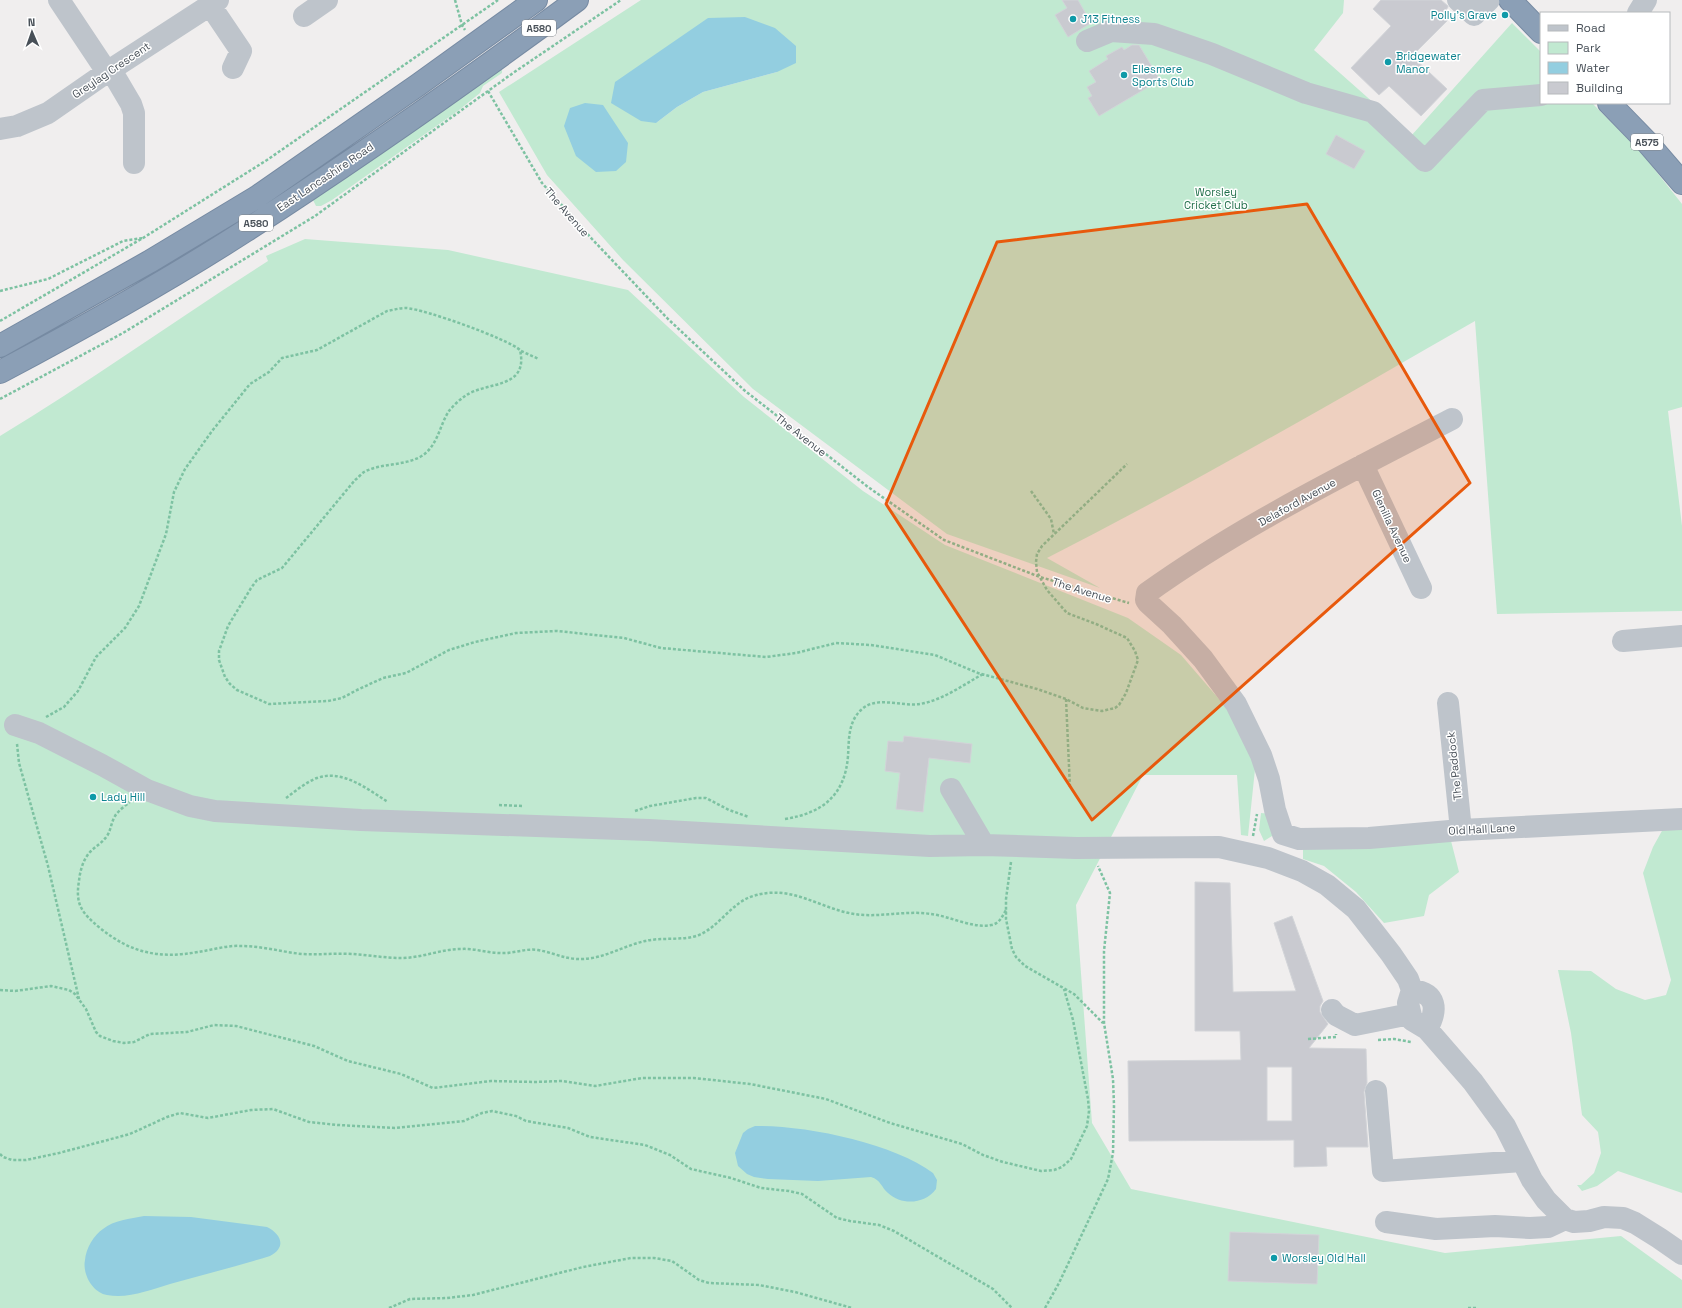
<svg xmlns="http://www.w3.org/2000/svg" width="1682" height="1308" viewBox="0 0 1682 1308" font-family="'Space Grotesk',sans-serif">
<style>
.green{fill:#c1e9d1;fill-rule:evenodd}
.water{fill:#93cee0}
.building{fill:#c9cad0;stroke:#d2d4d8;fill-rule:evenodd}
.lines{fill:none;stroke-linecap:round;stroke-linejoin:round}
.highway-casing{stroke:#768aa2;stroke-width:24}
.path{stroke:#7dc2a2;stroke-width:2.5;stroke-dasharray:3 2;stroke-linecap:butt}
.minor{stroke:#bec4cb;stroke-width:22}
.highway{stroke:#8b9fb6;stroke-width:22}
.marked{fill:#e8590c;fill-opacity:0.2;stroke:#e8590c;stroke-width:3;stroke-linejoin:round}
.culture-dot{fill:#0f9aa8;stroke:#fff;stroke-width:1.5}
.labels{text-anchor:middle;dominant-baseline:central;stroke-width:3;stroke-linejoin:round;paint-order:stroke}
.shield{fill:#fff;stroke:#7f848a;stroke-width:1}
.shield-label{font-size:10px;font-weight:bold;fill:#485058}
.culture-label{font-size:11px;fill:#0d838f;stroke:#fff;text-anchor:start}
.street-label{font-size:11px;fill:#485058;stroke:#fff}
.park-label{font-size:11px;fill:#22704b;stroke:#fff}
</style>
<rect width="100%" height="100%" fill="#f0eeee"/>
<path class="green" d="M641,0H1344L1343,13L1314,50L1411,136L1512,23L1541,52V103H1592L1640,151L1682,204V407L1668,411L1682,526V611L1497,614L1475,321C1334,402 1192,484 1047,558L1100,588L947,534L753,389L623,260L547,175L499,92ZM745,17L777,72L703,92L677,107L656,123Z
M499,70H502V73L483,86L480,93L459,110L332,200L321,206H316L313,200V196Z
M305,239L448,250L628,290L744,397L863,491L945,545L1128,618L1181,655L1225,706L1256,760L1248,836L1241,835L1237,775H1143L1076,905L1092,1123L1131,1189L1445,1253L1621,1236L1682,1280V1308H0V436C91,381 178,318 268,261L266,256Z
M1261,813L1271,814L1277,833L1264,841L1259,830Z
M1682,823V1193L1618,1171L1597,1186L1582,1191L1577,1185H1581L1594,1173L1601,1153L1598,1132L1582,1115L1571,1033L1558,970L1591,971L1616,989L1645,1000L1666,995L1671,980L1643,873L1653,847L1663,829Z
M1450,837L1459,872L1429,895L1424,916L1384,923L1356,892L1324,866L1303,859V845Z"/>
<path class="water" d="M745,17L775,28L796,46V63L777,72L703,92L677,107L656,123L641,121L611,103L615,82L708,18Z
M585,103L603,105L628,143L626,162L616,171L596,172L576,156L564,126L570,108Z
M755,1126C805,1125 893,1143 933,1173L937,1180L936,1189C925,1204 902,1206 888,1193C881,1187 881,1180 871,1177L818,1181L768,1179L754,1177L747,1174L738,1166L735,1153L743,1133L748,1129Z
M144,1216L191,1217L267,1227C281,1234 287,1247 270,1256C237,1266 203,1275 170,1284C150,1290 128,1299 107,1295C93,1293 82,1274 85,1260C86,1248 94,1235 103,1229C114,1220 130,1219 144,1216Z"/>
<path class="building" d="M1062,0H1078L1091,23L1068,37L1055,15L1067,8Z
M1381,0H1441L1448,6V7L1446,10L1452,16L1412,56L1447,89L1421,116L1389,86L1379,95L1351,68L1391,26L1373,9Z
M1132,45H1139L1160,80L1099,116L1088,98L1092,96L1087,87L1096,82L1089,71L1108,59L1106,56L1122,47L1124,50Z
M1336,135L1365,151L1354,169L1326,154Z
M904,736L972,744L970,763L929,758L923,812L896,809L900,773L885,771L888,741L903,742Z
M1195,882L1230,883L1233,992L1296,991L1274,923L1292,916L1323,1001L1320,1006V1012L1328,1024L1309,1048L1366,1049L1367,1083L1364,1092L1368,1147H1326L1327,1166L1294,1167V1140L1129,1141L1128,1061L1241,1060L1240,1031H1195ZM1267,1067H1292V1121H1267Z
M1230,1232L1319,1235L1317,1284L1228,1281Z"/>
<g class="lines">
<defs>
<path id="highway" d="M1510,0L1541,32
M1609,103L1646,141L1682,183
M0,346L149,262L257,197L418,85L536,0
M0,372C83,328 166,282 245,231C358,158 469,80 577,0"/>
</defs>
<use href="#highway" class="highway-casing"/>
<path class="path" d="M455,0L462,25L465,30
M488,91L542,183L592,239L668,319L744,390L868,487L944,540L1040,577L1129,603
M0,291L48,279L123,241L143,238
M0,321L143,238L267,160L498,0
M521,351L539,359
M0,399L123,333L315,216L513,73L621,0
M1031,491L1051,519L1054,534
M1066,699L1070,788
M46,717L64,707L78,691L96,657L125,628L139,606L166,534L174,492L185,469L212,431L250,384L269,372L282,358L317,350L387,311C393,310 399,308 406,308C424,309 508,339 520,350C529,390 486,381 465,396C459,400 453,406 449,411C439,426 438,447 420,457C403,466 381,463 364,472C361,474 358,478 355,480L282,568L257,580L251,588L228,626L219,651V660L225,677L230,684L237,690L269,704L328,701L342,698L357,690L383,678L406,673L449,650L475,642L516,633L557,631L624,638L661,648L766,657L796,653L836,643L871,645L935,655L978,673L1037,689L1066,699L1083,708L1102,711L1115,708L1119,705L1126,693L1138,660L1135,651L1127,638L1096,624L1067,613L1047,590L1037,572L1036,562L1037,554L1042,546L1127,464
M17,744L19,763L48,866L79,999
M286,798C296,791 306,782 317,778C343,769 367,789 388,802
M131,801C126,805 119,810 115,816C111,823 111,830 107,836C102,843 96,846 91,851C83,859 80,871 79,881C75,905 82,913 100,928C131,953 159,959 198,952C212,950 227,945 242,946C262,946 282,952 302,954C319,955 335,953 352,954C368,955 385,958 401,958C422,958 441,949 461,949C474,948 487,953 500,953C513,954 525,948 538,950C559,954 569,962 592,958C610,955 627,945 645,941C662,937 683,941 699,935C720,926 731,903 753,896C792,884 818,908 854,914C879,918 906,910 931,914C949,916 974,929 991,925C999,924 1002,917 1006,910
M499,805L522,806
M635,811L650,806L696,798H706L729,810L749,817
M785,819C823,813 845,795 848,756C849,740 848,722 861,710C876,695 901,707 920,704C943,700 963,685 983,674
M1253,836L1257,814
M1011,862L1006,899V919L1012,949L1016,957L1025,966L1074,994L1103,1023
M0,990L15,991L51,986L69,990L75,994L86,1009L96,1032L100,1036L113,1041L124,1043L134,1042L150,1034L187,1032L214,1025L236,1026L314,1046L348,1061L401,1074L433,1088L491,1081L535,1082L562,1081L595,1086L642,1078H694L750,1084L826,1099L890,1123L962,1144L983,1155L1003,1162L1041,1171L1054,1170L1062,1167L1071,1159L1087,1126L1089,1111L1088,1099L1073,1020L1064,989
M1308,1039L1336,1037V1034
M1378,1040L1394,1039L1411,1042
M0,1154L3,1157L12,1160H26L59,1153L130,1134L167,1117L180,1113L208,1118L251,1110L273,1109L309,1122L338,1125L395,1128L464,1121L482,1113L492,1111L516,1116L526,1121L568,1128L590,1137L645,1145L670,1155L691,1169L731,1178L761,1188L789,1191L802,1194L837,1218L850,1221L879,1225L894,1231L993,1289L1012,1308
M389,1308L410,1299L447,1298L473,1295L583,1267L631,1258H654L672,1261L699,1280L709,1283L759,1285L795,1292L852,1308
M1045,1308L1059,1283L1108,1179L1113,1153L1114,1105L1113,1079L1104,1023V951L1110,893L1098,866
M1468,1308H1477"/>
<path class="minor" d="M59,0L107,72
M1458,0L1474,15L1489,0
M210,5L241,51L233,68
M1638,13L1646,0
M304,16L327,0
M1087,41L1111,31L1154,34L1212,54L1306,93L1373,112L1425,161L1483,100L1541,95
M111,70L131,104L134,113V163
M0,129L17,126L48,113L107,72L218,0
M1452,419C1348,473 1242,525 1147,593L1146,600L1148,603L1172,625L1203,659L1236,704L1261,755L1269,779L1275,810L1283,834L1299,839L1369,838L1461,830L1682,819
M1363,465L1421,588
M1623,641L1682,636
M1448,703L1461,830
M15,725L39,733L102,765L147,790L190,806L215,811L361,820L649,830L930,846L984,845
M951,789L984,845L1076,848L1219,847L1268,858L1302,871L1327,885L1356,909L1391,954L1408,979L1412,990L1408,1003L1412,1020L1427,1029L1473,1082L1505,1126L1532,1180L1546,1200L1565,1219L1574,1222L1589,1221L1604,1217L1623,1218L1635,1223L1659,1238L1682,1254
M1412,990C1437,993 1438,1010 1427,1029
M1332,1010L1336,1015L1355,1025L1410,1014
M1376,1091L1383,1171L1522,1161
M1386,1222L1436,1229L1495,1226L1530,1228L1548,1227L1565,1219"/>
<use href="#highway" class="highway"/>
</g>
<path class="marked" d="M1307,204L1470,483L1092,820L886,504L997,242Z"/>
<g class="culture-dot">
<circle cx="1505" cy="15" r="4"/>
<circle cx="1073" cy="19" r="4"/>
<circle cx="1388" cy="62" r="4"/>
<circle cx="1124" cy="75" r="4"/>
<circle cx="93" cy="797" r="4"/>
<circle cx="1274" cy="1258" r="4"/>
</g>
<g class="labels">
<g class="shield">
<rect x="522" y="20" width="34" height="16" rx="3"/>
<rect x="1631" y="134" width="32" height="16" rx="3"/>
<rect x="239" y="215" width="34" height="16" rx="3"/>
</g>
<g class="shield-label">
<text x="539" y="28">A580</text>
<text x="1647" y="142">A575</text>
<text x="256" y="223">A580</text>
</g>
<g class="culture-label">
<text x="1497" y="15" text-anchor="end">Polly's Grave</text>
<text x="1081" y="19">J13 Fitness</text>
<text x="1396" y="56">Bridgewater<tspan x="1396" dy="13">Manor</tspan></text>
<text x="1132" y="69">Ellesmere<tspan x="1132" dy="13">Sports Club</tspan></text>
<text x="101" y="797">Lady Hill</text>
<text x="1282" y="1258">Worsley Old Hall</text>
</g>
<g class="street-label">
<text transform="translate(111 70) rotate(-34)">Greylag Crescent</text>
<text transform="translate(325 177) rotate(-34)">East Lancashire Road</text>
<text transform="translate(567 212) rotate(49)">The Avenue</text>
<text transform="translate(801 435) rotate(38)">The Avenue</text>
<text transform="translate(1297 502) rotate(-29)">Delaford Avenue</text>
<text transform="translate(1392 526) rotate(65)">Glenilla Avenue</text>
<text transform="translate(1082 590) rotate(17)">The Avenue</text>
<text transform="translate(1454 766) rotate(-96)">The Paddock</text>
<text transform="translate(1482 829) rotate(-3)">Old Hall Lane</text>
</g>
<g class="park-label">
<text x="1216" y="192">Worsley<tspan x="1216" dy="13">Cricket Club</tspan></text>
</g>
</g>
<rect x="1540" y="12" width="130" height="92" fill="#ffffff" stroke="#b6b9bc"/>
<rect x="1548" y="25" width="20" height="6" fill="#bec4cb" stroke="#b6b9bc"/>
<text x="1576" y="32" font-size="12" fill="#485058">Road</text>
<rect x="1548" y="42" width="20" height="12" fill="#c1e9d1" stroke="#b6b9bc"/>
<text x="1576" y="52" font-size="12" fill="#485058">Park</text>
<rect x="1548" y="62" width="20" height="12" fill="#93cee0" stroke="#b6b9bc"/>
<text x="1576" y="72" font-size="12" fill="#485058">Water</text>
<rect x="1548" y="82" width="20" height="12" fill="#c9cad0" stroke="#b6b9bc"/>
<text x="1576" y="92" font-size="12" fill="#485058">Building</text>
<g transform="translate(32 32) rotate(358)" stroke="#ffffff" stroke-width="3" paint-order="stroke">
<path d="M0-3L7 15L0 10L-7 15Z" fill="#485058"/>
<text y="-6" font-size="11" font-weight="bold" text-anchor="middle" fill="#485058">N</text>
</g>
</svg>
